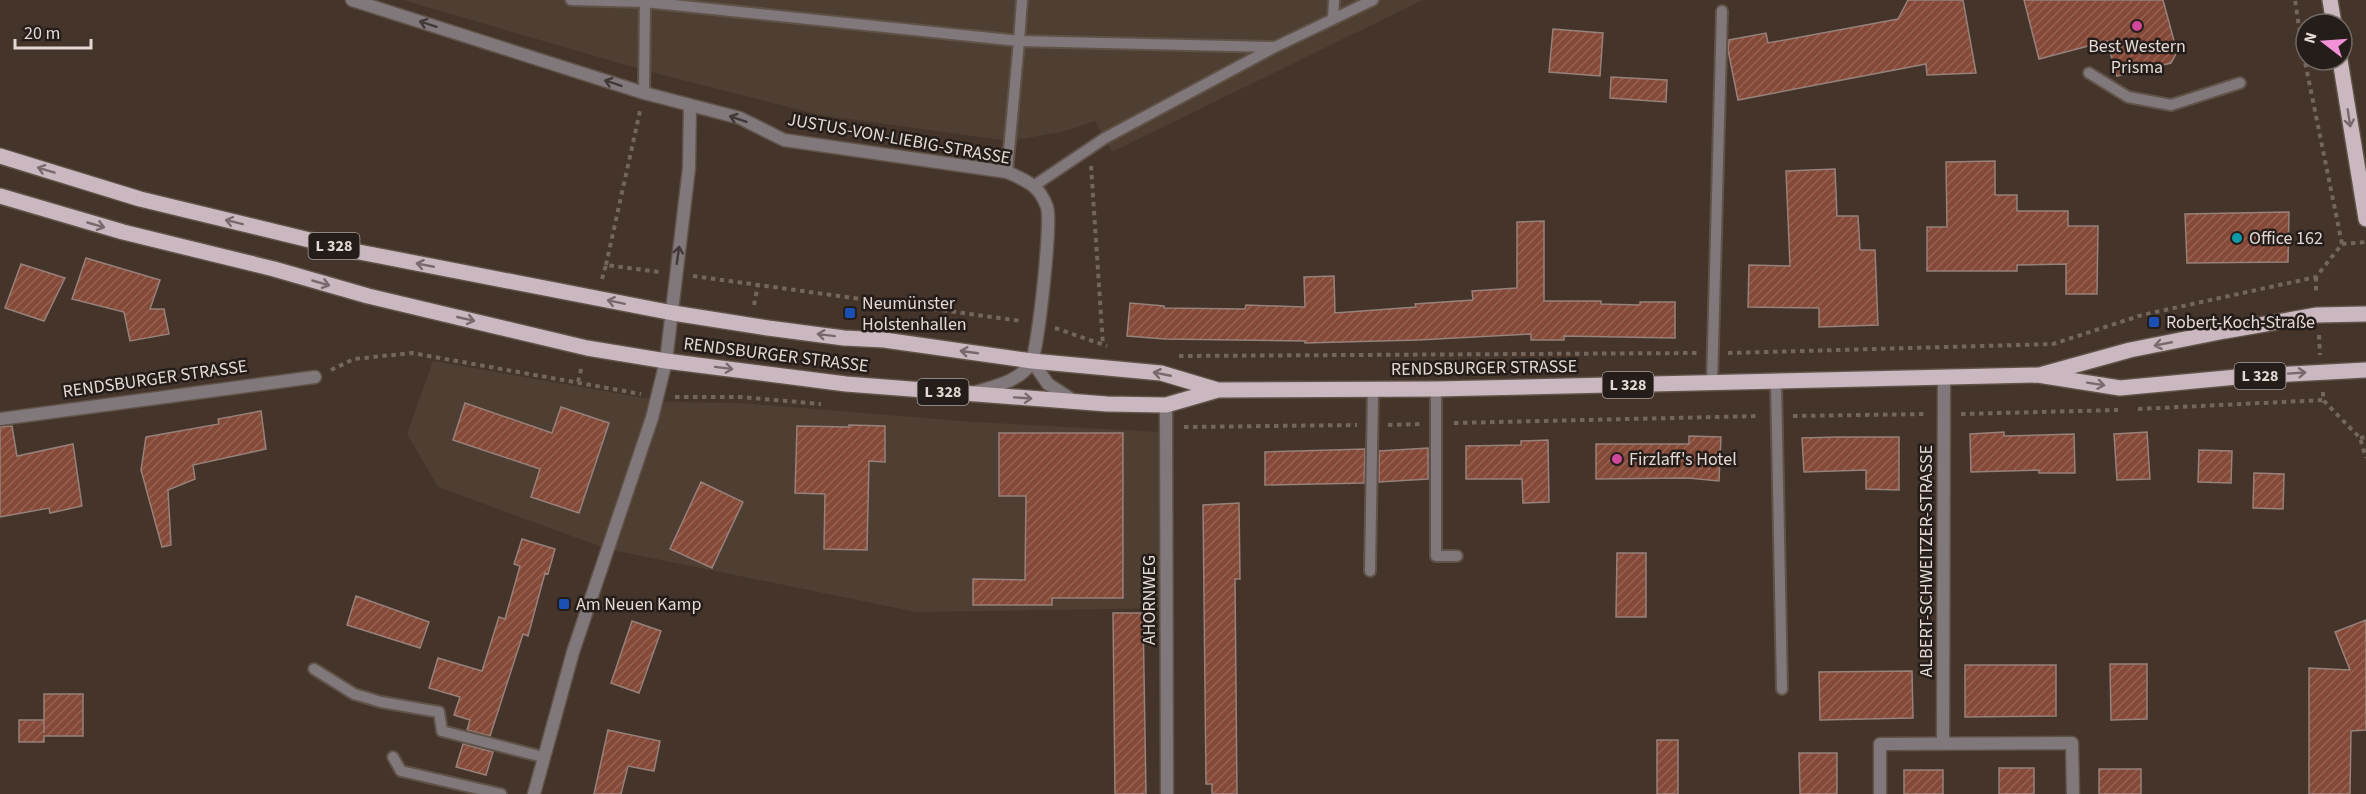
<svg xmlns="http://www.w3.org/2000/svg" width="2366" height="794" viewBox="0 0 2366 794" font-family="'Source Sans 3',sans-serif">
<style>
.commercial{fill:#4e3f32}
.building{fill:url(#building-hatch);stroke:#97817b;stroke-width:1.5}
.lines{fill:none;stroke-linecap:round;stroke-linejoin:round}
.service-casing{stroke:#615248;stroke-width:14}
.minor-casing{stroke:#615248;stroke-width:15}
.primary-casing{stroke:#615248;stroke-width:18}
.path{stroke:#74665d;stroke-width:4;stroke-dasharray:4.5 4.5;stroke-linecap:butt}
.service{stroke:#81787c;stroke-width:10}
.minor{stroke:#81787c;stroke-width:12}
.primary{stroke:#cab7c0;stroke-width:15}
.oneway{stroke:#413837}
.oneway2{stroke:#786a6c}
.hotel-dot{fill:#d1479c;stroke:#251d19;stroke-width:2}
.culture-dot{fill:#0f9aa8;stroke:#251d19;stroke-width:2}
.transit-dot{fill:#1a4fb4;stroke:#251d19;stroke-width:2}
.labels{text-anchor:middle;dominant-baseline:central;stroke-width:5;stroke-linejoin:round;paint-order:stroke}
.shield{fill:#251d19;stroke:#aaa09b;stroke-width:1.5}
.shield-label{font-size:16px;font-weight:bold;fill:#e3d8d3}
.poi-label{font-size:18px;fill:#e3d8d3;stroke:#251d19;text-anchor:start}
.street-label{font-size:18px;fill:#e3d8d3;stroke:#251d19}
</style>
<defs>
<pattern id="building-hatch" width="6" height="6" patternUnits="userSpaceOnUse" patternTransform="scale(1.5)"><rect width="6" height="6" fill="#854938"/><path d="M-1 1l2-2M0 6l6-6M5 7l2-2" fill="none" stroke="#966254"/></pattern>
</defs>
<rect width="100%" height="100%" fill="#44342a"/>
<path class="commercial" d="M403,0H1423L1112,152L1095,121L1062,132L1009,141L820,115L643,70Z
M433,361L667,402L740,403L974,422L1161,432L1168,608L916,612L607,549L438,487L407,434Z"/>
<path class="building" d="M1908,0H1963L1976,73L1927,75L1926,64L1738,100L1728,50L1729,40L1766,33L1768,43L1898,19Z
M2024,0H2163L2177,52L2171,63L2117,76L2107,41L2039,59Z
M1553,29L1603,33L1600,76L1549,72Z
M1611,77L1667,80L1666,102L1610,98Z
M1995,161V195H2017V211H2068V226H2098L2097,294H2066V264L2017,265V271H1927V227H1947L1946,162Z
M1835,169L1837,216H1858L1860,250H1875L1878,325L1819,327V308L1748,307L1749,265L1790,266L1786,171Z
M2289,212L2288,262L2187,263L2185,214Z
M1544,221V301H1601V304L1640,305V302H1675V338L1564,336V340H1531V334L1418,340L1305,343V341L1165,339L1127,336L1130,303L1164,306V308L1245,309L1246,305L1305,307L1304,277L1334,276L1335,313L1416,307L1415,304L1473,300L1472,291L1517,288V222Z
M86,258L160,280L150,309H164L169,334L130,341L124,312L72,299Z
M21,264L65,278L44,321L5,308Z
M465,403L552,433L561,407L609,423L579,513L531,497L540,469L453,440Z
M261,411L266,449L193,465L195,479L168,490L171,545L162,547L141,470L146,437L219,424L218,419Z
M849,425L885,426V462L869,461L867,550L824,549L825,494L795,493L797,426L849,427Z
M12,426L17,456L73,444L82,506L50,513L49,508L0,517V427Z
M2004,432V436L2074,434L2075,473H2039V470L1971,472L1970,434Z
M2147,432L2150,479L2117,480L2114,434Z
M999,433H1123V598H1052V605H973V579L1025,580L1026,496H999Z
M1689,436L1721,437L1719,481L1688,478L1596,479V444H1689Z
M1838,437H1899V490L1866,489V470L1804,472L1802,438Z
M1548,440L1549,502L1523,503L1522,479H1466V446L1521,445V441Z
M1428,448V479L1379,482V451Z
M1365,449L1364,483L1265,485V452Z
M2199,450L2232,451L2231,483L2198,482Z
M2254,473L2284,474L2283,509L2253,508Z
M701,482L743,502L712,568L670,549Z
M1239,503L1240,579H1235L1237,794H1212V784H1206L1203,505Z
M522,539L555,549L548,574L545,573L528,636L523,634L490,736L467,730L470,720L454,715L460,697L429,688L438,658L482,671L499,617L505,619L520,566L514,564Z
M1617,553H1646V617H1616Z
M356,596L429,622L420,648L347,625Z
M1113,613H1143L1146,794H1115Z
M2366,620V730L2351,731L2350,794H2309V668L2350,670L2335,632Z
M632,621L661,631L639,693L611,683Z
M2110,664H2147V719L2111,720Z
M1965,665H2056V716L1965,717Z
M1912,671L1913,718L1820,720L1819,672Z
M44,694H83V736H44V742H19V720H44V733Z
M608,730L660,741L654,771L628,766L621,794H594Z
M1657,740H1678V794H1657Z
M463,744L493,752L486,775L456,767Z
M1799,753H1837V794H1800Z
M1999,768H2034V794H1999Z
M2099,769H2141V794H2099Z
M1904,770H1943V794H1904Z"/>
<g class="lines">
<defs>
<path id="service" d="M571,0L645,2L1019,41L1022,0
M1333,19L1334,0
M2089,73L2128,97L2171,105L2240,83
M644,93L645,0
M1007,172L1019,41L1275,47L1373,0
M1035,185L1105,138L1273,48
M1776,382L1782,689
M1712,384L1722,11
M1436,389V556H1457
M1370,571L1373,389
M314,669L354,694L381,702L439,712L442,731L543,757
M393,757L401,771L501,794"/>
<path id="minor" d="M352,0L644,93L740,118L784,140L1007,172C1027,181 1039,185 1047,207C1052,222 1038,350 1031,363C1020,381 995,386 976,392
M1032,361L1048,384L1074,401
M1166,405L1167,794
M0,419L315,377
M1943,744L1944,378
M534,794L573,652L652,418L666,361L689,168L690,106
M1880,794V744L2072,743L2073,794"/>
<path id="primary" d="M2330,0L2334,24
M2340,60L2366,219
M0,156L140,199L359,252L673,313L768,328L844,338L884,340L1032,361L1161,373L1218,390L1436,389L2038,375L2120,388L2237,377L2366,370
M0,196L123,232L274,269L368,296L587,348L666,361L846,384L1107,404L1166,405L1218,390
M2043,374L2130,350L2225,331L2317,315L2366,314"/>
</defs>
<use href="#service" class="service-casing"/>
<use href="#minor" class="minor-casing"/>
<use href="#primary" class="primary-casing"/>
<path class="path" d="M1091,166L1103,345
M2342,244L2366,242
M606,265L640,111
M693,276L1021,321
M2316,277V295
M602,279L606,265L659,272
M754,305L758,285
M1055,328L1107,346
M2319,335L2320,355
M1728,353L2053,344L2142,315L2316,277L2342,244L2302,47L2295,0
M1179,356L1697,353
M331,370L354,359L412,353L641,394
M578,382L582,365
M2323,392V400L2360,438L2366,458
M675,397H740L821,404
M2138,409L2323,400
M1961,414L2118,410
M1793,416L1927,414
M1454,423L1759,416
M1388,425L1420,424
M1184,427L1357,425
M2360,438L2366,437"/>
<use href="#service" class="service"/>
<use href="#minor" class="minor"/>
<use href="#primary" class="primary"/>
</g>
<defs><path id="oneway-shaft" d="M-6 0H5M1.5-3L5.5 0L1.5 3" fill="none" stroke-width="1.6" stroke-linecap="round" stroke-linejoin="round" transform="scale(1.5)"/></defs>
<g class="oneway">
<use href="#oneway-shaft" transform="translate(428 24) rotate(-162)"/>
<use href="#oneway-shaft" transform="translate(613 83) rotate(-162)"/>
<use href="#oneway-shaft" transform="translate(738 119) rotate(-161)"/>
<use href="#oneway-shaft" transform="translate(678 255) rotate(-82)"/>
</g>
<g class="oneway2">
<use href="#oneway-shaft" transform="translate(2349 118) rotate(81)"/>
<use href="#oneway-shaft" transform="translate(46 170) rotate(-163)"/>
<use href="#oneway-shaft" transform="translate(234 222) rotate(-166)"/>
<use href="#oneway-shaft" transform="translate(96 225) rotate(16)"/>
<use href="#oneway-shaft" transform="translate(425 265) rotate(-169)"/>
<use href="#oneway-shaft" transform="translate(321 283) rotate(16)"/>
<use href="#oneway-shaft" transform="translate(616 302) rotate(-168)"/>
<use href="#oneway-shaft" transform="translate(466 319) rotate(13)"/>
<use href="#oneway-shaft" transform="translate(826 335) rotate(-173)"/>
<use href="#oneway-shaft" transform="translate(2163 344) rotate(169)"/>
<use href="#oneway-shaft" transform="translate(969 352) rotate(-172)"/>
<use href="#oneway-shaft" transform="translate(724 368) rotate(7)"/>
<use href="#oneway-shaft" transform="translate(2297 373) rotate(-4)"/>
<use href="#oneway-shaft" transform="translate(1162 374) rotate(-169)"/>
<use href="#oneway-shaft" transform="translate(2096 384) rotate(9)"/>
<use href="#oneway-shaft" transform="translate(1023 398) rotate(4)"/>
</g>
<g class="hotel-dot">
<circle cx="2137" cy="26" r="6"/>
<circle cx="1617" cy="459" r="6"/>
</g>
<circle class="culture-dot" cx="2237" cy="238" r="6"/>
<g class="transit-dot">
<rect x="844" y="307" width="12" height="12" rx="3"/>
<rect x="2148" y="316" width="12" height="12" rx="3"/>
<rect x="558" y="598" width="12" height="12" rx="3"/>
</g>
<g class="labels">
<g class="shield">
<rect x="308.5" y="233" width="51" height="26" rx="4.5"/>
<rect x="2234.5" y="363" width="51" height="26" rx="4.5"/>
<rect x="1602.5" y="372" width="51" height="26" rx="4.5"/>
<rect x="917.5" y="379" width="51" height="26" rx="4.5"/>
</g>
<g class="shield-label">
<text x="334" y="246">L 328</text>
<text x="2260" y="376">L 328</text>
<text x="1628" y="385">L 328</text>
<text x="943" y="392">L 328</text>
</g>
<g class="poi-label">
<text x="2137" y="46" text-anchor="middle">Best Western<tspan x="2137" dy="21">Prisma</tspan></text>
<text x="2249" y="238">Office 162</text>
<text x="862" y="303">Neumünster<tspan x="862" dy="21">Holstenhallen</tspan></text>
<text x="2166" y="322">Robert-Koch-Straße</text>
<text x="1629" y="459">Firzlaff's Hotel</text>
<text x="576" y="604">Am Neuen Kamp</text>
</g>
<g class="street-label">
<text transform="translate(899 139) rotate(10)">JUSTUS-VON-LIEBIG-STRASSE</text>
<text transform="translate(776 355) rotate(7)">RENDSBURGER STRASSE</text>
<text transform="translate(1484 368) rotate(-1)">RENDSBURGER STRASSE</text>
<text transform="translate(155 379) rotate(-8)">RENDSBURGER STRASSE</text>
<text transform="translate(1926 561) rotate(-90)">ALBERT-SCHWEITZER-STRASSE</text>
<text transform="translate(1149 600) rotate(-90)">AHORNWEG</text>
</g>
</g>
<g transform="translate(2324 42) rotate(287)"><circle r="28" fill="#251d19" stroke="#716863" stroke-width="1.5"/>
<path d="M0-4.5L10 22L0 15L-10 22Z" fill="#f391d6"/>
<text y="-9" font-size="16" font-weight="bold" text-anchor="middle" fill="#e3d8d3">N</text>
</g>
<path d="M15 39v9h76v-9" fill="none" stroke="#e3d8d3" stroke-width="3"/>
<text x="24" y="39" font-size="18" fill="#e3d8d3" stroke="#251d19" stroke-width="4.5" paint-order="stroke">20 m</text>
</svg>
